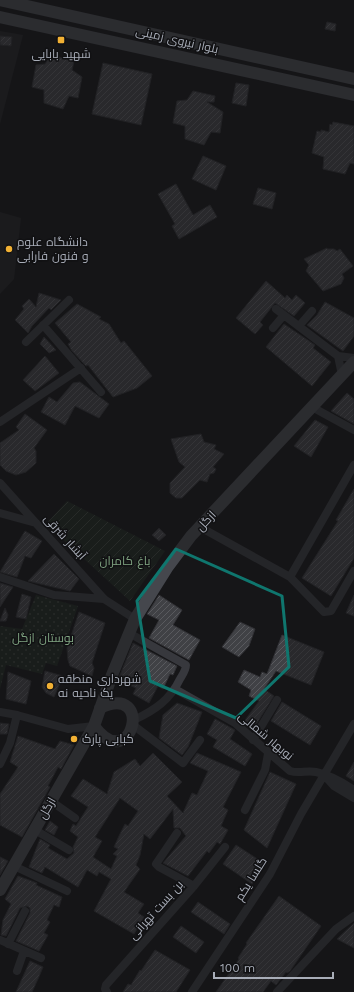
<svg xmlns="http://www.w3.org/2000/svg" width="354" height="992" viewBox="0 0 354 992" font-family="'Work Sans',Cairo,sans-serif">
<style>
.built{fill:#222225}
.park{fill:url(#park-dots)}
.garden{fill:url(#garden-furrows)}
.building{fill:url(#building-hatch);stroke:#303034;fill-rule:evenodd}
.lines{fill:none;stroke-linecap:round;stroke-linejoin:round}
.minor{stroke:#37383d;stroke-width:8}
.secondary{stroke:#45474d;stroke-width:12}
.marked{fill:none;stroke:#0f766e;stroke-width:3;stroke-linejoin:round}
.poi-dot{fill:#f2b134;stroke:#111113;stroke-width:1.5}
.labels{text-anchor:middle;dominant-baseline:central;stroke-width:3;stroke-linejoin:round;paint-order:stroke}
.street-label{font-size:12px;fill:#a8adb8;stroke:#111113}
.poi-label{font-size:12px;fill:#a8adb8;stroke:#111113;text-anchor:start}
.park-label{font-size:12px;fill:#7fa381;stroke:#111113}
</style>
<defs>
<pattern id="park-dots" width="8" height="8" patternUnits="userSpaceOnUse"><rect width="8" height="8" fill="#1e261f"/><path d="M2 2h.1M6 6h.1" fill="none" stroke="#3c433d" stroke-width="1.8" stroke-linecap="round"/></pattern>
<pattern id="garden-furrows" width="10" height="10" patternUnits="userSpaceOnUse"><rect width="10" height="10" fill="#1e261f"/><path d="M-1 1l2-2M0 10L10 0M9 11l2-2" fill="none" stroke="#3c433d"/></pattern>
<pattern id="building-hatch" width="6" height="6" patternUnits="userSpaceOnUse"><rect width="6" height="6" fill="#404145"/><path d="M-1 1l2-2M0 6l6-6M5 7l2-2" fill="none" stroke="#595a5e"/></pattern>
</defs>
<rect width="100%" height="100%" fill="#161618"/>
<path class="built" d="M0,31L23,35L0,124Z
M0,212L21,218L14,279L0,294Z"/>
<path class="park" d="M36,595L78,606L57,666L46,663L42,674L6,665L0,689V626L22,629Z"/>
<path class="garden" d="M67,501L165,551L130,601L46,524Z"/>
<path class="building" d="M327,22L336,24L335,31L325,29Z
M0,36L12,37L11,46L0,45Z
M51,55L74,61L72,70L82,77L78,98L69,96L63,109L44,103V90L32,87L36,65L45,64Z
M103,63L152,74L141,125L92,114Z
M236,83L249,85L246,106L232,103Z
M193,91L215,96L214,102H207L223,112L220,133L211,132L204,145L185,139V126L173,123L177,101L187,100Z
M333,122L354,126V164L350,163L345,174L323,169L324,157L312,153L317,131L321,132V130L329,132L330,124L332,125Z
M203,156L226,166L216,190L192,179Z
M176,184L193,215L210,205L217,217L179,239L172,226L175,224L158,194Z
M258,188L276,193L272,209L253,204Z
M327,248V249H334L337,251L340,249L353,266L342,274L344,278L341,284L323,291L306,271L309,265L304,259Z
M266,281L285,298L287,295L292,300L296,295L305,303L294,316L275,303L260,322L263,325L255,334L236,318Z
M39,293L61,300L51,310L49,308L32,326L28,333L15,320L24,309L22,306L29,299L36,307Z
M325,302L354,318V336L343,351L307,325L317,315Z
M77,304L101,317L99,319L109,324L121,343L124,341L152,376L137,388L113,397L88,365L86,366L72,351L68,344L71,342L55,323Z
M284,324L315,345L313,348L331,362L312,386L266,347Z
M44,337L56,350L49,353L40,344Z
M45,356L59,373L35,391L23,380Z
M80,382L109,404L99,418L75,406L65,425L41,412L49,397L57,402L73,383Z
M347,393L354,399V424L331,411Z
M25,414L47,430L34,448L36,451V463L26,472L16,475L6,471L0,465V443L19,430L16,427Z
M315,420L328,427L311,457L294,446Z
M201,434L204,442L216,445L214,449L224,454L213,467L216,469L214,473L210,474L207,482L200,480L182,498H176L170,493V483L185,467L179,462L171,439Z
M354,489V558L331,596L302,578L338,521L336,520Z
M159,528L166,535L159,541L152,535Z
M25,531L42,541L31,558L25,556L17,577L0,572Z
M54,554L79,579L70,591L28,581Z
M0,583L13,587L0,607Z
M22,594L31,597L26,619L16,617Z
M159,595L182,610L173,625L200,640L189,660L149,638L159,620L147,614Z
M354,595V616L346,613Z
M5,608L8,615L6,621H0Z
M79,612L105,623L92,663L94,668L92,676L70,666L68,660L67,648Z
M240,622L255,629L249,646L239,657L222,647Z
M282,635L324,652L311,685L276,671L264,689L274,696L252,731L243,723L259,701L249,696L251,690L238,682L244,670L260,677L262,672L267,674Z
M133,643L177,666L173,675L170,674L163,689L158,686L149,703L133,694L136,688L118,680Z
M45,671L63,676L54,697L46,693L42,687Z
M8,672L31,681L26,704L6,699Z
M282,702L321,726L310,745L271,721Z
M177,703L202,712L188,747L182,755L159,738L163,715Z
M215,719L235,730L230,739L252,754L245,766L213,747L217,740L207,734Z
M0,723L9,724L7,734H0Z
M18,736L55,749L60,741L74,745L61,769L58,767L48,786L50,787L22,837L0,825V794L18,767L10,762Z
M153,753L182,782L167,796L183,813L192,793L197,795L208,771L190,763L197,753L241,772L223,807L228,810L221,826L228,830L220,844L217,842L209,853L207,851L188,876L163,863L186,836L180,828H174L173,809L150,839L144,834L140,855L136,865L140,869L124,892L144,904L138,913L144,917L134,934L94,911L111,879L99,872L97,876L87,870L78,887L45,867L42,873L29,867L40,839L50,845L48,848L67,859L74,853L73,847L78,837L70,831L73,824L76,826L88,807L71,796L83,779L107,794L114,772L135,759L140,766ZM120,798L138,811L128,826L125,824L119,836L114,847L118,849L113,854L117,856L111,869L93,857L102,841L95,837Z
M354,762V781L346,776Z
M270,772L296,784L267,848L244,830Z
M50,821L58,827L54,835L45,830Z
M236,845L265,864L252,884L223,864Z
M0,857L8,861L0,875Z
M18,876L37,883L36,885L62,897L59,907L54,905L47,920L50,922L44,933L48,935L39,951L16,941L30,913V908L27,906L20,908L6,936L1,935L3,920L11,904L5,899Z
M279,896L321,926L290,971L287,973L286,972L276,985L271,981L263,992H216L239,959L238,958L247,944L246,943Z
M198,902L230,924L224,934L191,912Z
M354,923V948L337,939Z
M181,926L204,942L196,953L173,937Z
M155,950L190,970L176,992H123L128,984L131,985L140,970L141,971Z
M30,961L43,967L38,979L32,992H16Z"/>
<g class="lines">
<path class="minor" d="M276,309L338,356
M43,325L101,392
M299,326L312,311
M273,328L284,315
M26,342L69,300
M342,375L338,356L354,358
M312,407L354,430
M0,422L81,368
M0,483L104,599L135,619
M0,513L36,523
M200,527L290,577L324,612L331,611L354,571
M0,577L54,595L104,599
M290,577L354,465
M129,633L186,665C186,670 183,674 180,679C170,700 155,710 134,720
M175,689L235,723L290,771C300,774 306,770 316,772C330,775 342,782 354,790
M0,712L17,715L68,729L94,726
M133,725L183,763L200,740
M253,740L277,700
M0,764L10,743L17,715
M325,776L334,786L354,798
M51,801L75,818
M245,810L265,770L268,754
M35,830L69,850
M177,833L156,864L159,867L194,886
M14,866L67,891
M0,940L41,958
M8,944L25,911
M17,971L24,951
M107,992L105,989L106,985L194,886L225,847
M192,992L270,874L301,814L354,724
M277,992L336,929L354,916"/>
<path class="secondary" d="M0,0L354,79
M0,17L354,95
M94,726C132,777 155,682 100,708
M0,890L94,726L112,675L135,619L167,568L191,536L354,362"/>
</g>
<path d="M0 0H354V992H0ZM176,549L282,596L289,667L236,718L150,681L137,601Z" fill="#161618" fill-opacity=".55" fill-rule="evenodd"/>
<path class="marked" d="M176,549L282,596L289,667L236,718L150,681L137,601Z"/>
<g class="poi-dot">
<rect x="57" y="36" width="8" height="8" rx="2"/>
<circle cx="9" cy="249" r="4"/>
<circle cx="50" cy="686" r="4"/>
<circle cx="74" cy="739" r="4"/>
</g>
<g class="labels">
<g class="street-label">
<text transform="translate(177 40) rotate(13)">بلوار نیروی زمینی</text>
<text transform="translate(206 521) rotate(-47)">ازگل</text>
<text transform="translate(65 537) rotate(48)">آبشار شرقی</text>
<text transform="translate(266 736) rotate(40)">نوبهار شمالی</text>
<text transform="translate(47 808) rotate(-60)">ازگل</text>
<text transform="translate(251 879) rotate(-58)">گلسا يكم</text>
<text transform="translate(156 910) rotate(-48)">بن بست تهرانی</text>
</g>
<g class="poi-label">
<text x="61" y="54" text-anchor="middle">شهید بابایی</text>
<text x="17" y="242">دانشگاه علوم<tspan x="17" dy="14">و فنون فارابی</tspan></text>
<text x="58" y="679">شهرداری منطقه<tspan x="58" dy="14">یک ناحیه نه</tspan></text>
<text x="82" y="739">کبابی پارک</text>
</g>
<g class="park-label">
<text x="125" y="561">باغ کامران</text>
<text x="43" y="638">بوستان ازگل</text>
</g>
</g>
<path d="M214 972v6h119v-6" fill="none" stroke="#a8adb8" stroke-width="2"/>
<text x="220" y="972" font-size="12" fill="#a8adb8" stroke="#111113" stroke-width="3" paint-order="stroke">100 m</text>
</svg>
